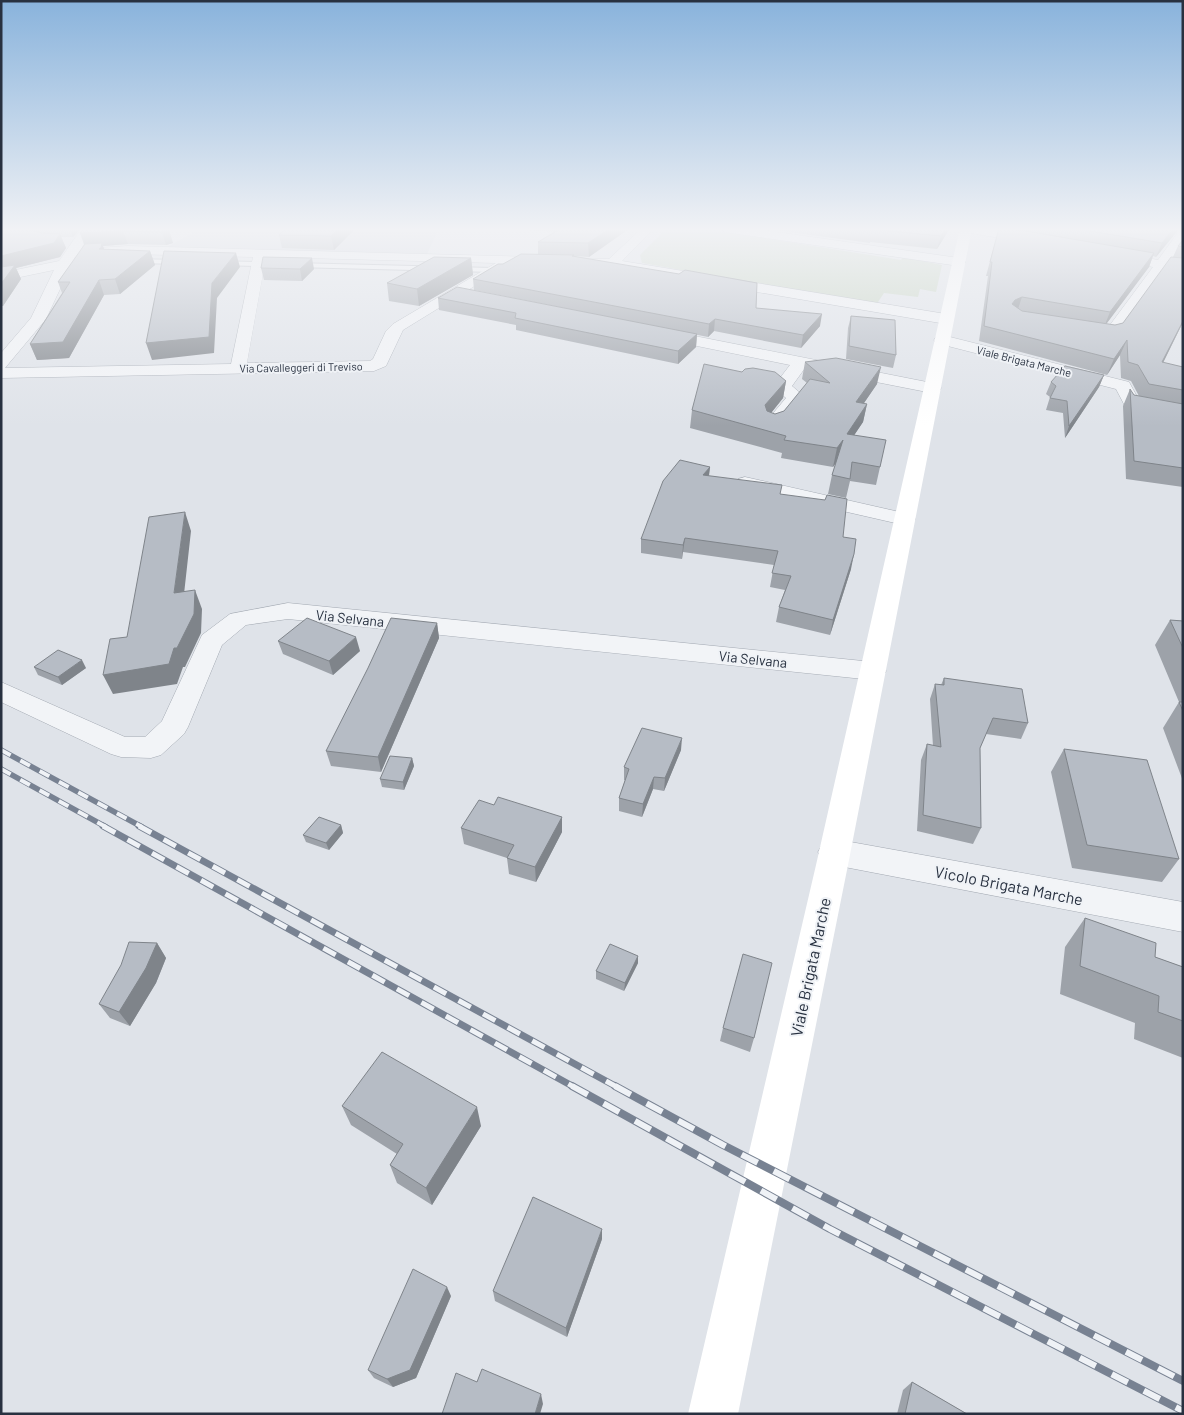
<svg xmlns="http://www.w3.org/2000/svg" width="1184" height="1415" viewBox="0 0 1184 1415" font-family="Barlow,sans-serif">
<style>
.built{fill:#cdd2db}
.green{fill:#c5d3c0}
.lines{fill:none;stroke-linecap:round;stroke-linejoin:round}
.lane-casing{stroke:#a4aab3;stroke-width:2}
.street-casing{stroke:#a4aab3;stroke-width:1}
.lane{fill:#f2f4f7;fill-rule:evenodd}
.street{fill:#f2f4f7;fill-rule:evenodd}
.secondary{fill:#fff;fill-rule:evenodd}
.rail-far2-casing{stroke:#788292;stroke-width:5.5}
.rail-far1-casing{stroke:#788292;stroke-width:7}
.rail-casing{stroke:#788292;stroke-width:8}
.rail-far2{stroke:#eff2f6;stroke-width:4;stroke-dasharray:11;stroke-linecap:butt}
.rail-far1{stroke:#eff2f6;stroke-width:5;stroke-dasharray:14;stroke-linecap:butt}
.rail{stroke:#eff2f6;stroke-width:6;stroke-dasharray:18;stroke-linecap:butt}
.wall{fill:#9da2a9}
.shaded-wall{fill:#7f848a}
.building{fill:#b6bcc5;stroke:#7f848a}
.labels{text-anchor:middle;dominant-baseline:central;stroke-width:4;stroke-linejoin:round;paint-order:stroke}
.far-street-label{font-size:11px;fill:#283140;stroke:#eff2f6}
.street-label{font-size:14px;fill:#283140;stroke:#eff2f6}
.near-street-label{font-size:16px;fill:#283140;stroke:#eff2f6}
</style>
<rect width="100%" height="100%" fill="#dfe3e9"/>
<path class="built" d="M202,228H439L427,254L167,247Z"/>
<path class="green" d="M664,228H701L901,260L903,257L942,265L936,292L920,289L918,297L884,293L876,305L642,263L640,255L666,229Z"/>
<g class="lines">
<defs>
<path id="lane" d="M130,259L183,260L187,262L183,264L133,263H130Z
M215,261L493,268L497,270L493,272L218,265H215Z"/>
<path id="street" d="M82,228H94L81,249L128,246L609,259L642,228H655L622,261L946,314L951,316L954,319L951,322L946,324L598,265L512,263L403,330L386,366L374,371L1,378V353L31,318L54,270L1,281V273L59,261ZM128,254L253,257L231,364L5,368L46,319L75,257ZM266,257L496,263L393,324L386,331L373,359L370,361L247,363Z
M719,228H748L959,258L966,262L959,266L725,232Z
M959,228H985L1034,236L1040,240L1034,244L965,232Z
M1183,230V243L1170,262L1183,264V272L1165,269L1118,336L1104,339L1080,334L1077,331L1080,328L1085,326L1107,329L1153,267L1110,259L1108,256L1110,253L1115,252L1158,260L1179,231Z
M659,329L932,383L938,384L941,388L938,392L932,393L805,368L792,386L805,397L780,428L773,430L766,428L764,424L786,398L773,387L790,365L653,337L651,334L653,331Z
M942,335L1129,382L1140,402L1183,409V420L1127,410L1116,389L936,343L934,340L936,337Z
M745,477L904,513L912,514L915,519L912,524L904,525L738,487L735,483L738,479Z
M288,603L873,662L882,665L886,671L882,677L873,680L288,619L246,625L222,645L188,727L184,734L161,755L151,758L121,757L111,754L1,702V682L125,737H145L162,721L202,635L230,614Z
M834,839L1183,902V932L834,865L823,861L818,852L823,843Z"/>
</defs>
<use href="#lane" class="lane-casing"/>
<use href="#street" class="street-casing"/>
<use href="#lane" class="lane"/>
<use href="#street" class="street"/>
<path class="secondary" d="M960,228H972L848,865L738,1414H688L816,865Z"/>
<defs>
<path id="rail-far2" d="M1,750L142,827
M1,769L106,827"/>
<path id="rail-far1" d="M103,826L574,1087
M139,826L617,1087"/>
<path id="rail" d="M572,1086L830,1229L1183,1411
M615,1086L723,1145L1183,1381"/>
</defs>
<use href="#rail-far2" class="rail-far2-casing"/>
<use href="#rail-far1" class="rail-far1-casing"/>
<use href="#rail" class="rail-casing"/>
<use href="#rail-far2" class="rail-far2"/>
<use href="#rail-far1" class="rail-far1"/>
<use href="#rail" class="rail"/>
</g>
<path class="wall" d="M1,228L44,234L26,228H81L73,237H61L66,248L60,257L16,268L21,279L3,306Z
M83,228H162L173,243L166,245L128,244L103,246L104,249L150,251L155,265L120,294L104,295L69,358L37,360L30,344L62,293L58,282L84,246Z
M286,228H387V229L356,228L334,250L282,248L279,235Z
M510,228H630L589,257L574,256L756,308L820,326L801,348L714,331L708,337L474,290L473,279L503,264L538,254V242L554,232L510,229Z
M760,228H950L937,249L870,242V243Z
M999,228H1183L1178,230L1156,257L1153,256L1149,267L1106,324L1115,325L1123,323L1173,257L1178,246L1183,240V322L1163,363L1183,367V487L1126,479L1123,406L1130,389L1134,395L1139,396L1131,381L1121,378L1120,355L1107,375L979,341L988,276H986Z
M471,258L473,275L419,306L389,301L387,283Z
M261,268L314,269L302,281L264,280Z
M438,298L697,334L696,347L678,364L516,330V325L439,310Z
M851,316L896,355L893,368L846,359L848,328Z
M805,362L877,384L864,403L867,404L863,422L854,435L880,467L876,485L850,481L846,498L828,494L832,475L836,463L833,467L781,458L782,453L690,428L692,410L786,381L783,398L771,413L775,414L784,411L807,383L802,379Z
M1104,375L1099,387L1065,438L1063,413L1046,410L1050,397L1046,394L1051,382Z
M710,467L709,476L780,494L843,537L851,569L830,635L776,622L779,607L785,590L770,587L774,565L683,552L682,559L641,553V539Z
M1170,620L1183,621V781L1163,728L1179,702L1155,645Z
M437,623L439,638L381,772L331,766L326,751Z
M278,641L360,651L333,675L283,654Z
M34,667L86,668L62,685L38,675Z
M944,678L1028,723L1021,739L986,734L980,748L981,828L973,844L917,831L921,760L927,744L933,746L930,699L935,684L941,685Z
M1064,749L1179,859L1162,882L1072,868L1051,772Z
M681,750L664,791L653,789L642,817L619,811V798L625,780H624V767Z
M412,758L414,766L404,790L382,787L380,779Z
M494,805L562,817V832L536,882L509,874L507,858L464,844L461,828Z
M341,825L343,833L329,850L306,842L303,835Z
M1085,918L1155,957L1183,967V1058L1134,1039L1135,1023L1060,994L1065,947Z
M157,943L166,958L156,983L130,1026L110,1018L99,1004Z
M638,956V963L624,991L596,979V971Z
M723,1028L754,1038L750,1052L720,1041Z
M342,1106L481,1126L432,1205L397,1183L390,1165L397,1154L351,1125Z
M602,1239L567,1337L495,1301L493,1291Z
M451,1296L416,1378L393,1387L374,1378L368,1370Z
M912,1382L967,1414H897L903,1390Z"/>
<path class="shaded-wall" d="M70,228H81L73,237Z
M340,228H356L334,250L331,236Z
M611,228H630L589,257L588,243Z
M946,228H950L937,249L941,236Z
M1174,228H1183L1178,230L1156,257L1162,243Z
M169,230L173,243L166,245L162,232Z
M123,231L128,244L103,246L107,257L99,249L85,247L80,233Z
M60,234L66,248L60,257L16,268L21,279L3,306H1V256Z
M150,251L155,265L120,294L115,279Z
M236,253L240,267L217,298L214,353L152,360L146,343L212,283Z
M1154,253L1149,267L1104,327L1110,312Z
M312,258L314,269L302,281L300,269Z
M471,258L473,275L419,306L417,289Z
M99,280L104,295L69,358L37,360L30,344Z
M1022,297L1017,312L1012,304L1015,300Z
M822,314L820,326L801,348L803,335Z
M715,319L714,331L708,337L709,324Z
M1183,321V322L1155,379L1162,362Z
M697,334L696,347L678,364V351Z
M1127,340L1120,355L1107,375L1114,359Z
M881,367L877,384L853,419L856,402Z
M1104,375L1099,387L1065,438L1069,426Z
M786,381L783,398L763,423L765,405Z
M867,404L863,422L843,452L847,434Z
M843,440L839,458L833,467L837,448Z
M710,467L708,481L703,475Z
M185,512L191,531L182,612L174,593Z
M685,538L682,559L683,545Z
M854,554L851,569L830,635L833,620Z
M195,590L202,609L201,633L185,667H183L177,684L113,694L103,675L174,648Z
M437,623L439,638L381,772L378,757Z
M356,637L360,651L333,675L329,661Z
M82,660L86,668L62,685L58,677Z
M682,738L681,750L664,791L665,778Z
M412,758L414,766L404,790L403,782Z
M654,777L653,789L642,817L643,804Z
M562,817V832L536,882L535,867Z
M341,825L343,833L329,850L326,843Z
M157,943L166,958L156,983L130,1026L119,1012Z
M638,956V963L624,991L625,983Z
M477,1107L481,1126L432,1205L426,1188Z
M602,1229V1239L567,1337L566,1328Z
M447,1287L451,1296L416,1378L393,1387L387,1379Z
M541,1394L543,1404L540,1414H535Z"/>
<path class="building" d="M1,228H24L41,233L60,234L54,243L1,256Z
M83,228H162L169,230L162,232L123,231L80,233Z
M286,228H340L331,236L279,235Z
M562,228H611L588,243L538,242Z
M856,228H946L941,236L871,229L872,230Z
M999,228H1008L1154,253L1110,312L1022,297L1015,300L1012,304L1022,311L1115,325L1123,323L1171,257L1183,258V321L1162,362L1183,367V390L1149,384L1138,365L1128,362L1127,340L1114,359L984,326L992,262H990Z
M1072,228H1174L1162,243Z
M1183,240V247L1178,246Z
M102,243L101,248L99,249L150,251L115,279L99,280L63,342L30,344L70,282H58L85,244Z
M164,251L236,253L212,283L209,337L146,343Z
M521,254L574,255L572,256L679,274L685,270L757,283L756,308L822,314L803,335L715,319L709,324L473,279L498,264H503Z
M263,257L312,258L300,269L261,268Z
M434,257L471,258L417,289L387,283Z
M15,265L1,284V267Z
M457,287L697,334L678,351L515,318L516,313L438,298Z
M851,316L895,320L896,355L849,346Z
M836,358L881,367L856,402L867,404L847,434L886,440L880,467L852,462L850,479L832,475L843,440L837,448L784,440L786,436L692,410L704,364L742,372L745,369L753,368L775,372L786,381L765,405L767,411L775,414L784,411L810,379L830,383L805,362Z
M1065,366L1104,375L1069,426L1067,401L1050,398L1056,386L1051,382Z
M1130,389L1134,395L1183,404V468L1134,461Z
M680,460L710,467L703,475L782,485L780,494L825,500L827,495L847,499L843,537L856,539L854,554L833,620L779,607L791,576L772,573L778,551L685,538L683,545L641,539L663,481Z
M185,512L174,593L195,590L194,614L177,648H174L169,664L103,675L110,639L127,637L149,517Z
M307,618L356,637L329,661L278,641Z
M391,618L437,623L378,757L326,751L368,668Z
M1170,620L1183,621V648Z
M58,650L82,660L58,677L34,667Z
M944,678L1022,689L1028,723L993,718L980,748L981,828L923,815L927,744L941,747L935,684L944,685Z
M1179,702H1183V711Z
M642,728L682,738L665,778L654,777L643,804L619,798L629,769L624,767Z
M1064,749L1147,760L1179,859L1087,845Z
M390,756L412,758L403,782L380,779Z
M498,797L562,817L535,867L507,858L514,845L461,828L479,800L494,805Z
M319,817L341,825L326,843L303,835Z
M1085,918L1156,943L1155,957L1183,967V1021L1158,1012L1159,996L1080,966Z
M129,942L157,943L146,968L119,1012L99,1004L121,965Z
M610,944L638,956L625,983L596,971Z
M743,954L772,963L754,1038L723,1028Z
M382,1052L477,1107L426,1188L390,1165L403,1144L342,1106Z
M533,1197L602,1229L566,1328L493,1291Z
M413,1269L447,1287L410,1370L387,1379L368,1370Z
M482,1369L541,1394L535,1414H442L456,1373L477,1382Z
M912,1382L967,1414H905Z"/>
<linearGradient id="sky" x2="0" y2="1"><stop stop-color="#89b3dc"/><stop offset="0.54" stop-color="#f1f2f5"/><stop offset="1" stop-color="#f1f2f5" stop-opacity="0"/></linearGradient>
<rect width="1184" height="426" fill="url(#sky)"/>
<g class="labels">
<g class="far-street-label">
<text transform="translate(1024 361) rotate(14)">Viale Brigata Marche</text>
<text transform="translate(301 367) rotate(-1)">Via Cavalleggeri di Treviso</text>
</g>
<g class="street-label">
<text transform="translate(350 618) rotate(6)">Via Selvana</text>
<text transform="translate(753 659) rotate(6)">Via Selvana</text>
</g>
<g class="near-street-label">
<text transform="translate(1009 885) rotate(11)">Vicolo Brigata Marche</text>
<text transform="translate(810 967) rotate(-78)">Viale Brigata Marche</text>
</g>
</g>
<rect width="1184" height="1415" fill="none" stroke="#283140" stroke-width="5"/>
</svg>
